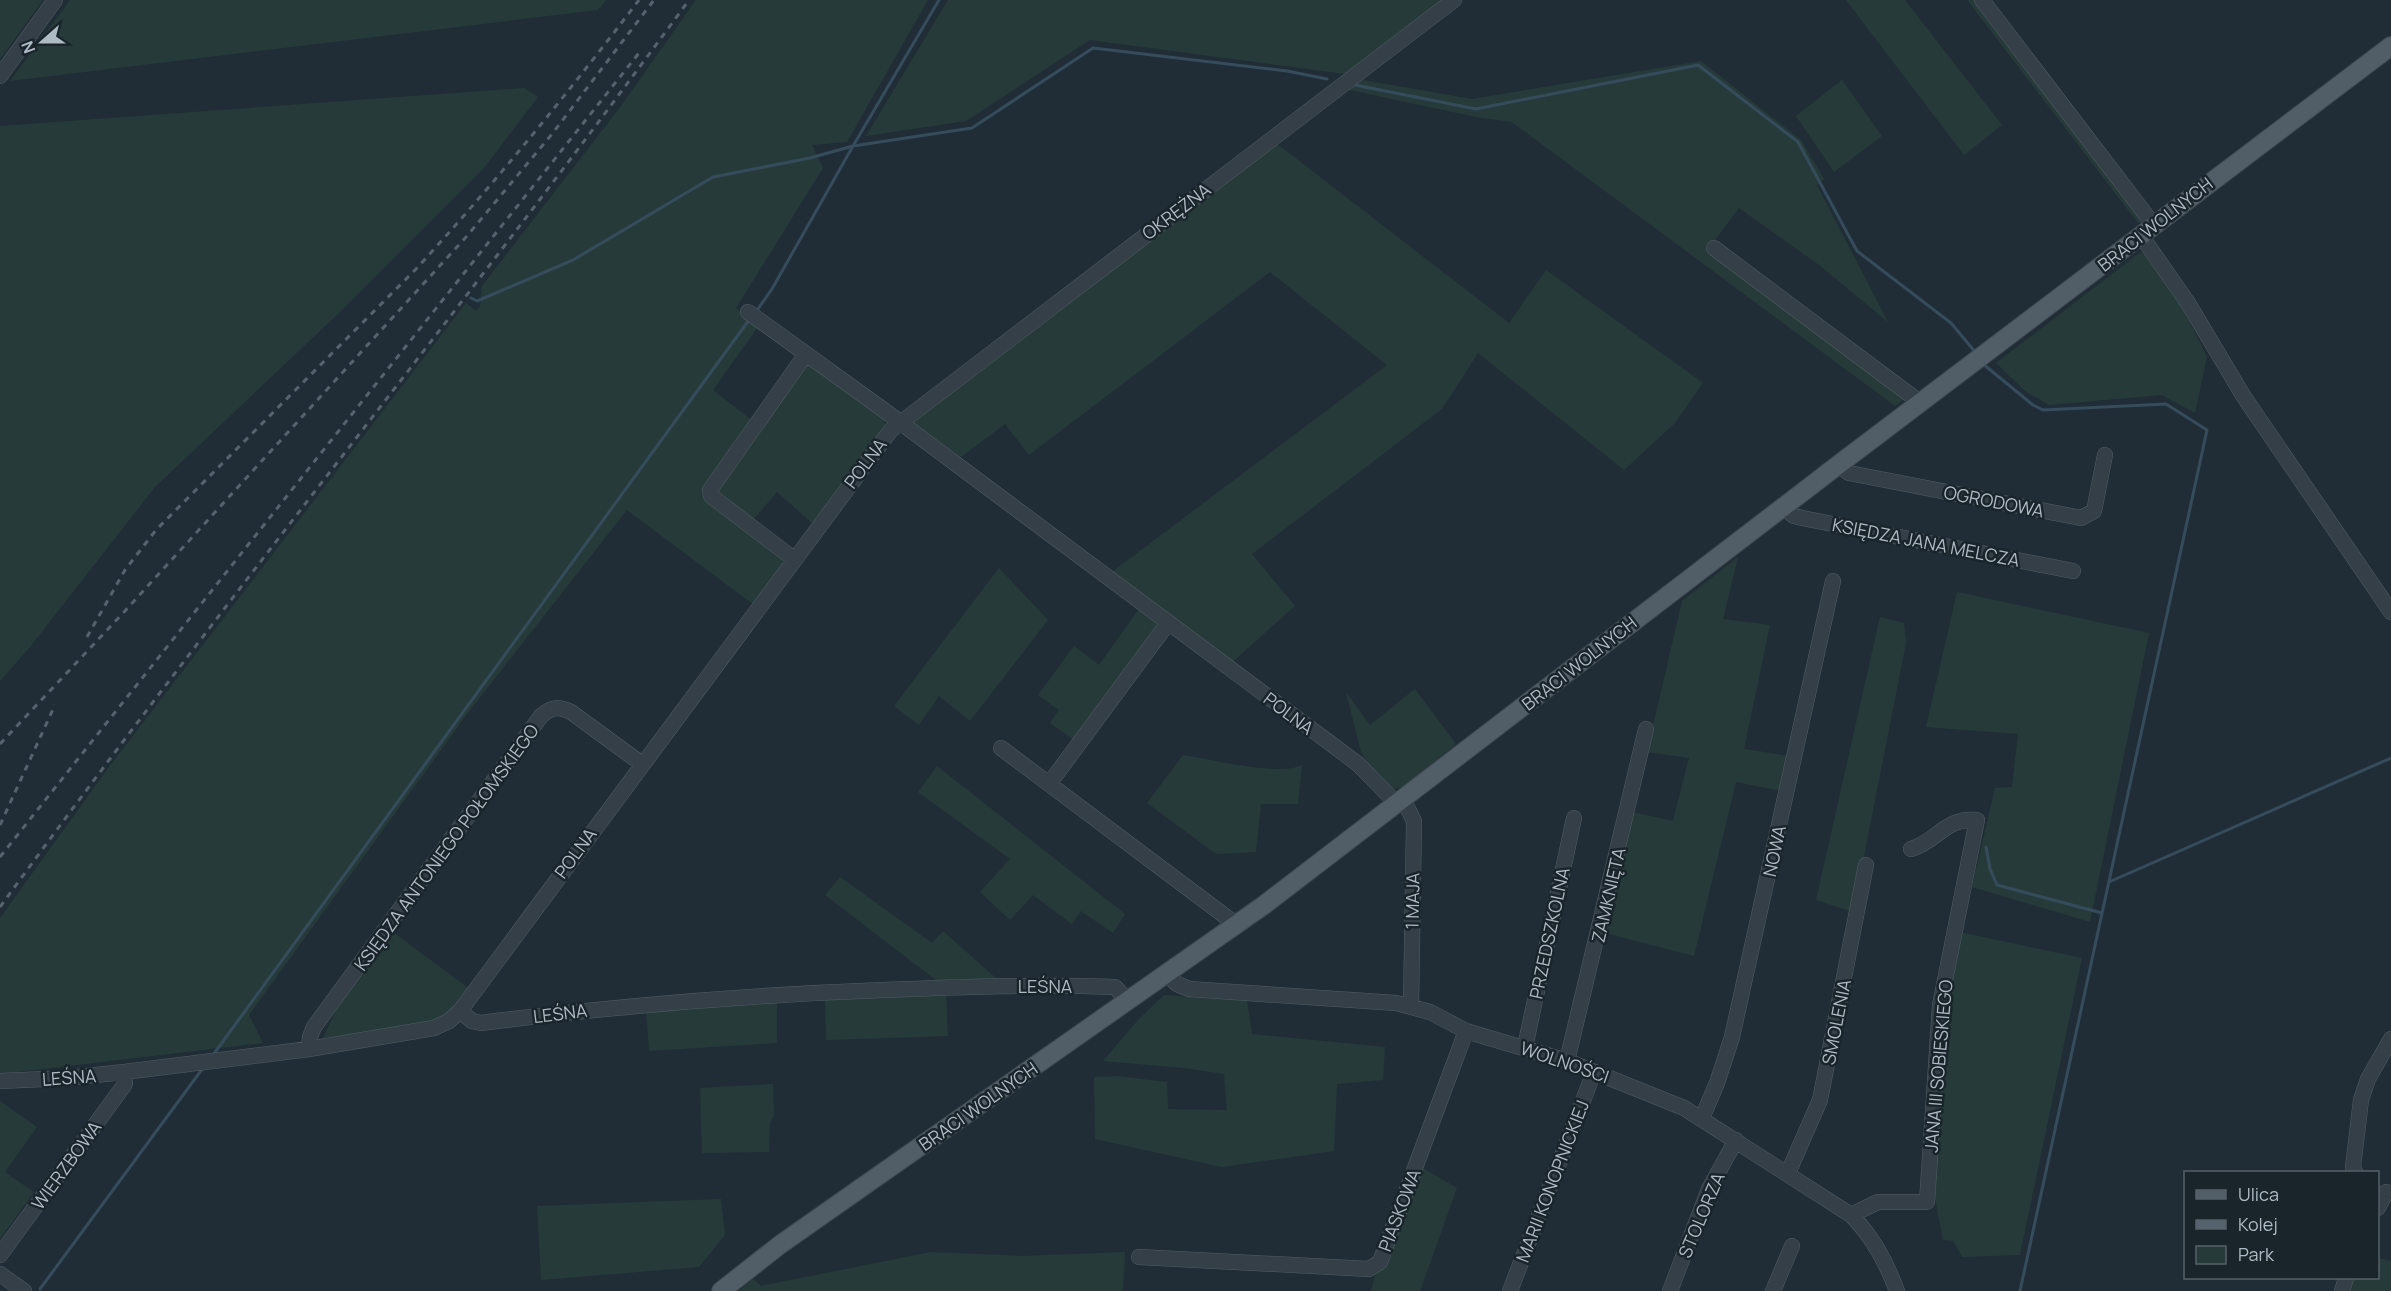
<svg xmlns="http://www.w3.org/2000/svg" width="2391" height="1291" viewBox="0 0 2391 1291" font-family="Manrope,sans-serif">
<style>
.green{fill:#263b39}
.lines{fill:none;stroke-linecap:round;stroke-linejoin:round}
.stream{stroke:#354c5d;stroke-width:3}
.minor-casing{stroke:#525d65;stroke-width:16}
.major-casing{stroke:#3e4850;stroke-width:20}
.minor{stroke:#343f47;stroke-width:15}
.major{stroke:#525e67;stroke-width:18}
.rail{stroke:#56636e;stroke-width:3;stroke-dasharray:6 6;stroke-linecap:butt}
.labels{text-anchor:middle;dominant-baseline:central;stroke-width:5;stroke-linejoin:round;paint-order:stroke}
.street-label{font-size:18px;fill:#aebac4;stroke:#1a242b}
</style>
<rect width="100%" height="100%" fill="#212d36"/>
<path class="green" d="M0,0H43L0,59Z
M70,0H606L598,10L10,81Z
M696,0H928L847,142L812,145L823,168L736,308L758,327L713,390L754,422L706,489L790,561L754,605L627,510L467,714L249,1015L263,1043L0,1074V918L109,767L466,303L476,311L480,307L482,286L621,106Z
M948,0H1441L1345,74L1090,40L966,121L866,136Z
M1846,0H1905L2002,125L1964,155Z
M1967,0H1976L2144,222L2138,223Z
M1701,61L1801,140L1824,179L1817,185L1888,322L1819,265L1739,208L1709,248L1907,397L1895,406L1512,122L1476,117L1345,89L1357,79L1472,99Z
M1842,80L1882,136L1834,172L1796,116Z
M524,88L538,97L484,168L341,311L155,487L30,647L0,681V126Z
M1276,143L1509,323L1546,270L1703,383L1675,423L1624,470L1478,353L1442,409L1252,554L1295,606L1229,665L1108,575L1387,365L1270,272L1029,455L1005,424L961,457L911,421Z
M2142,251L2180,303L2207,357L2195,413L2162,395L2049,405L2025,391L1996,363Z
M809,363L883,418L886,426L812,523L777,492L754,519L753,523L715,492Z
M1738,557L1723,619L1770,625L1744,749L1789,756L1781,791L1736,782L1694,956L1605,933L1632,812L1673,821L1689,758L1647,752L1682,601Z
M999,568L1048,620L970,721L939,696L919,725L894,706Z
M1957,592L2149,633L2090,922L1972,887L1995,788L2012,787L2018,734L1926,727Z
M1139,609L1159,624L1074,740L1050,723L1059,710L1038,695L1074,646L1099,665Z
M1880,617L1904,623L1906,643L1853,912L1816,900Z
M1415,689L1456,744L1403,787L1393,789L1377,778L1361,752L1346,692L1370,725Z
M1183,755C1209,759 1281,777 1302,765L1298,804H1261L1256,852L1216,854L1147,803Z
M937,766L1125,914L1113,933L1081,911L1072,924L1033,895L1010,920L980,892L1010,859L918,792Z
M840,877L932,943L943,931L998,980L937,981L825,895Z
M393,932L471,990L448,1022L323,1038L340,1002Z
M1959,932L2082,958L2020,1255L1962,1257L1953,1241L1943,1240L1934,1193L1947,1006Z
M946,993L948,1036L826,1040L825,997Z
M1164,995L1247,1001L1252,1034L1385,1047L1383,1080L1337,1084L1334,1151L1222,1167L1095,1139L1094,1077L1116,1076L1167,1082L1168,1109L1227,1110L1224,1074L1184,1068L1103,1061L1138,1020Z
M777,1002V1043L649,1051L646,1007Z
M773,1084L774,1116L770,1123L769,1152L702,1153L700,1088Z
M0,1101L37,1127L5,1172L34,1192L0,1239Z
M1421,1167L1457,1188L1420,1291H1371L1375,1276L1388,1262Z
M721,1199L725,1235L699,1267L541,1280L537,1206Z
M931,1252L1022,1256L1125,1252L1123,1291H739L753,1279L761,1286Z
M2378,1258L2391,1261V1291H2347L2352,1278H2378Z"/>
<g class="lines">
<path class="stream" d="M1355,85L1476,109L1698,65L1798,142L1857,251L1951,323L1976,353
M471,298L477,301L573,260L713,177L810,158L853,146L972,128L1093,48L1287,71L1327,79
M755,313L772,289L853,146L939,0
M1983,364L2033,405L2043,410L2166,404L2207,430L2020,1291
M1986,847L1990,869L1997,885L2102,913
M2109,882L2391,758
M213,1055L749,320
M40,1289L203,1068"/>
<defs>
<path id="minor" d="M1982,0L2153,224
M0,76L55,0
M2140,234L2188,303L2244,397L2391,612
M1714,248L1921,403
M748,312L881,408L1358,764L1397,804
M1838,465L1849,473L2081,518L2094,511L2105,455
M1783,507L1794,516L1807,519L2073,571
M794,559L711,496L710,490L806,354
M1001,748L1237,925
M1049,784L1168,623
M1403,799L1414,821L1411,1006
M1166,973L1177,984L1189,989L1396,1003L1430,1012L1466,1031L1567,1061L1684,1108L1851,1215C1873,1237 1886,1262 1897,1291
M460,1011L891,430L1454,0
M1525,1047L1574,818
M309,1049L310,1037L314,1027L541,716C551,707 559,706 571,712L642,764
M1567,1061L1646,729
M0,1081L67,1078L124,1072L309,1049L434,1028L449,1021L460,1011L472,1021L481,1023C615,1006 748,995 883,990C960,987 1037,984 1115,987L1127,1000
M1702,1118L1717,1083L1732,1037L1833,581
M2355,1172L2353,1167L2361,1100L2368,1079L2391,1039
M1788,1173L1820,1100L1866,865
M2378,1208L2386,1192
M1851,1215L1878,1202H1927L1940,1005L1977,820C1945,817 1938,841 1911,849
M0,1255L125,1084L124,1072
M1139,1257L1369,1269L1380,1262L1466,1031
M0,1274L24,1291
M1510,1291L1594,1072
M1670,1291L1709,1189L1736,1140
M1773,1291L1792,1246
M2342,1291L2346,1278"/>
<path id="major" d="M721,1291L781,1244L1264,905L1838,465L2391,46"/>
</defs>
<use href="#minor" class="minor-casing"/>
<use href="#major" class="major-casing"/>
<use href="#minor" class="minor"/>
<use href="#major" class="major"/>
<path class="rail" d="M87,637L125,570L156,530L416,269C495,183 568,93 639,0
M0,744L124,612L467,236L552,134L654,0
M0,825L55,705
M0,857L639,53
M0,907C224,600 465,306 689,0"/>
</g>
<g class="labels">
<g class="street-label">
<text transform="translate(1176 211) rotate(-37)">OKRĘŻNA</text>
<text transform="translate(2155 224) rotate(-38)">BRACI WOLNYCH</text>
<text transform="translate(865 463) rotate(-53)">POLNA</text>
<text transform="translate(1994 501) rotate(11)">OGRODOWA</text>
<text transform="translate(1926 542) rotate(11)">KSIĘDZA JANA MELCZA</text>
<text transform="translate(1579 663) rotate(-38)">BRACI WOLNYCH</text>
<text transform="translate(1289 713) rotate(37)">POLNA</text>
<text transform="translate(446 847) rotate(-54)">KSIĘDZA ANTONIEGO POŁOMSKIEGO</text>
<text transform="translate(1774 851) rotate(-78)">NOWA</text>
<text transform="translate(575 853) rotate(-54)">POLNA</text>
<text transform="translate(1608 895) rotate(-77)">ZAMKNIĘTA</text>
<text transform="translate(1412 901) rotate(-89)">1 MAJA</text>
<text transform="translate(1549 933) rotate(-78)">PRZEDSZKOLNA</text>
<text x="1045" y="986">LEŚNA</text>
<text transform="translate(560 1013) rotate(-7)">LEŚNA</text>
<text transform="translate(1836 1022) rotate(-79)">SMOLENIA</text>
<text transform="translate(1565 1062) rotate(19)">WOLNOŚCI</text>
<text transform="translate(1938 1066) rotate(-85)">JANA III SOBIESKIEGO</text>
<text transform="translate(69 1077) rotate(-4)">LEŚNA</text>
<text transform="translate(978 1106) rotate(-35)">BRACI WOLNYCH</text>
<text transform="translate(66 1165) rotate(-54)">WIERZBOWA</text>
<text transform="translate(1552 1181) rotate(-69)">MARII KONOPNICKIEJ</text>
<text transform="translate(1399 1210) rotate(-69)">PIASKOWA</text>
<text transform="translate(1701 1215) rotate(-67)">STOLORZA</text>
</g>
</g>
<rect x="2184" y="1171" width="195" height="108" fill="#1a242b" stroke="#556068" stroke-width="1.5"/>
<rect x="2196" y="1190" width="30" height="9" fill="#525e67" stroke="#556068" stroke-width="1.5"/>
<text x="2238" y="1201" font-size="18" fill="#aebac4">Ulica</text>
<rect x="2196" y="1220" width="30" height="9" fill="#56636e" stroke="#556068" stroke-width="1.5"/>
<text x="2238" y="1231" font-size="18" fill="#aebac4">Kolej</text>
<rect x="2196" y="1246" width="30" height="18" fill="#263b39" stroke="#556068" stroke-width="1.5"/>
<text x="2238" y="1261" font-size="18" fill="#aebac4">Park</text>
<g transform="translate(42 42) rotate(249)" stroke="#1a242b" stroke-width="4.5" paint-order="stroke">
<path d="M0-4.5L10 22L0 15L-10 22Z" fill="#aebac4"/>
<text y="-9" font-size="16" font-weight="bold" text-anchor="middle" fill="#aebac4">N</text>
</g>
</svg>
